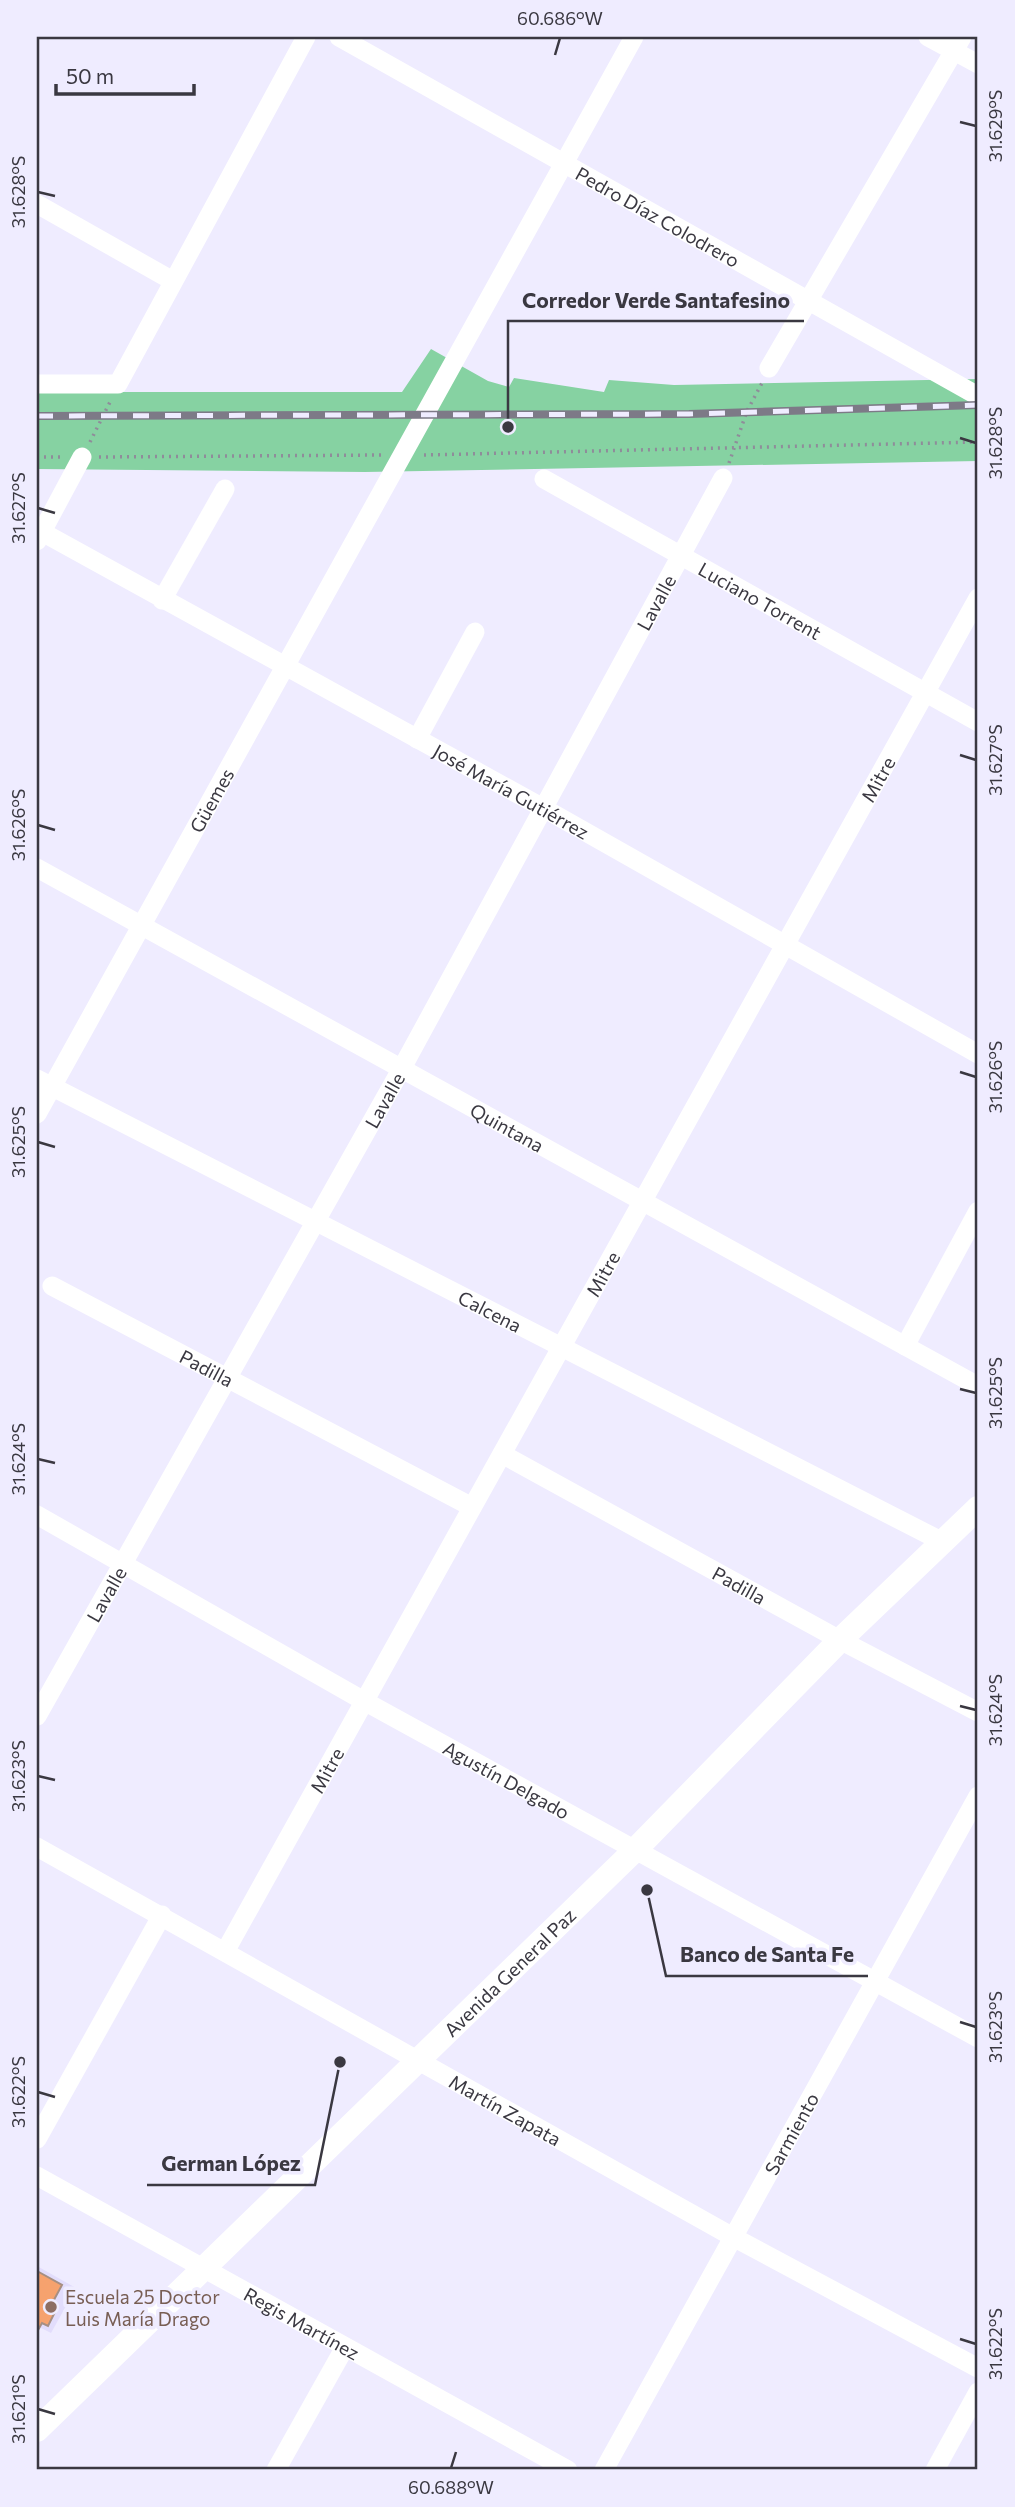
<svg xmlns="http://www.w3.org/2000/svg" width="1015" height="2507" viewBox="0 0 1015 2507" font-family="Commissioner,sans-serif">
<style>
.built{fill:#e2ddfc}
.green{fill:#86d2a2}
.building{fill:#f6a26e;stroke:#a68f83;stroke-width:2}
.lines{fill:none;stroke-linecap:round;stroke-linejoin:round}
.path{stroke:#8f8c9a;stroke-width:3.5;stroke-dasharray:2 5;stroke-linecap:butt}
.minor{stroke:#fff;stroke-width:19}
.major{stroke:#fff;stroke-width:24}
.rail-casing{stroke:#7d7a87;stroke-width:8}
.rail{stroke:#efecff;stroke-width:5;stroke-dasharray:16;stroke-linecap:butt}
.ticks{fill:none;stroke:#3a3841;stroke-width:2.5}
.education-dot{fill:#8d6e63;stroke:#efecff;stroke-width:2.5}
.labels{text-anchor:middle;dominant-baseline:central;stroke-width:7;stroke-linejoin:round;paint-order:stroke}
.street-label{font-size:19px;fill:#3a3841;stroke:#efecff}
.education-label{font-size:19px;fill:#785e54;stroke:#efecff;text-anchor:start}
.leader{fill:none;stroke:#3a3841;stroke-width:2.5}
.callout-dot{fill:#3a3841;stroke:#efecff;stroke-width:2.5}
.callout-label{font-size:21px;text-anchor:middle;font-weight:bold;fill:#3a3841;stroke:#efecff;stroke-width:7;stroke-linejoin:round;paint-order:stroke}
.neatline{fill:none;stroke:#3a3841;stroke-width:2.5}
.ticks-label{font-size:18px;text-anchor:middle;fill:#3a3841}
</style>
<rect width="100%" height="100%" fill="#efecff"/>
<path class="built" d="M37,2266L76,2288L51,2333L39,2327L37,2331Z"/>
<path class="green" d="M431,349L488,381L509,387L514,378L604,392L609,380L674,385L978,379V461L365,472L37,469V392H402Z"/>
<path class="building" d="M37,2271L62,2285L49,2309L55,2312L48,2326L42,2323L37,2332Z"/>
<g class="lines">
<path class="path" d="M90,442L110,402
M424,455L978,442
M37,457H63
M99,457L381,455
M729,463L747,411L762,383"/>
<g class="minor">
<path id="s1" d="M339,37L978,396"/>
<path d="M928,37L978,64"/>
<path d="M37,204L173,281"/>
<path d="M769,368L962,37"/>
<path d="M37,384H118L306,37"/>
<path id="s2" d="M544,479L978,722"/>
<path id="s3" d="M42,532L545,809L978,1054"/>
<path d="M37,541L82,457"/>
<path d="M162,600L225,489"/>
<path d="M417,739L475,632"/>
<path id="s4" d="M37,868L978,1386"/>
<path id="s5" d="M37,1079L943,1542"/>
<path id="s6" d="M37,1114L634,37"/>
<path id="s7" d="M52,1286L472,1507"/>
<path d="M905,1346L978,1211"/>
<path id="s8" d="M502,1454L840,1640L978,1712"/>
<path id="s9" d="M37,1515L364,1701L978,2038"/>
<path id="s10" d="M37,1716L402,1068L723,478"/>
<path id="s11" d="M37,1847L733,2237L978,2368"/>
<path id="s12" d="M226,1950L978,598"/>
<path d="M37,2139L162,1915"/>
<path id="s13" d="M37,2176L568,2470"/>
<path d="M276,2470L345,2347"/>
<path id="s14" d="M604,2470L978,1796"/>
<path d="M935,2470L978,2392"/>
</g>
<path class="major" id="s15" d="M37,2430L635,1850L840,1640L978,1508"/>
<defs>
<path id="rail" d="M37,416L689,414L978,405"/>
</defs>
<use href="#rail" class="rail-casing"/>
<use href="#rail" class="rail"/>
</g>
<path class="ticks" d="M555,55L560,38M960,122L976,126M38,192L55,196M960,438L976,443M38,508L55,513M960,755L976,760M38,825L55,830M960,1072L976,1077M38,1142L55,1147M960,1389L976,1393M38,1459L55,1463M960,1706L976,1710M38,1776L55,1780M960,2022L976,2027M38,2092L55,2097M960,2339L976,2344M38,2409L55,2414M451,2468L456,2452"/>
<circle class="education-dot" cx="51" cy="2307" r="7"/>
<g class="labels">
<g class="street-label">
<text stroke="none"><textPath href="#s1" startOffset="366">Pedro Díaz Colodrero</textPath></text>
<text stroke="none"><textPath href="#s2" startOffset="248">Luciano Torrent</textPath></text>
<text stroke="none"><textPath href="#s10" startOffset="1274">Lavalle</textPath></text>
<text stroke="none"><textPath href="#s12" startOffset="1340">Mitre</textPath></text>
<text stroke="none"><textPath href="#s3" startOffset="536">José María Gutiérrez</textPath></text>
<text stroke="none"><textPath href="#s6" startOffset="359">Güemes</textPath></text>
<text stroke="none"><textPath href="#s10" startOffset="707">Lavalle</textPath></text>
<text stroke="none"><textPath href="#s4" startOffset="537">Quintana</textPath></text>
<text stroke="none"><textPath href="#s12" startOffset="774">Mitre</textPath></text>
<text stroke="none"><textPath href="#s5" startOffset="509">Calcena</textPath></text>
<text stroke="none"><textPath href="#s7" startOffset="175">Padilla</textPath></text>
<text stroke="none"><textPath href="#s8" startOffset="271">Padilla</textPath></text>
<text stroke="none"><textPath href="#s10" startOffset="140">Lavalle</textPath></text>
<text stroke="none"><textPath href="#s12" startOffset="206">Mitre</textPath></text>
<text stroke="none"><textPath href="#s9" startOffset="539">Agustín Delgado</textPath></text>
<text stroke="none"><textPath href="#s15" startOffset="658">Avenida General Paz</textPath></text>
<text stroke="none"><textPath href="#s11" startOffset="537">Martín Zapata</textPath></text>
<text stroke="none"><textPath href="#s14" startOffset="385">Sarmiento</textPath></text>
<text stroke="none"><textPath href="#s13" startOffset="303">Regis Martínez</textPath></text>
</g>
<g class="education-label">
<text x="65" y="2296">Escuela 25 Doctor<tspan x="65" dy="22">Luis María Drago</tspan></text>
</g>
</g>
<path class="leader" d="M508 427L508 321H804M647 1890L666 1976H868M340 2062L315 2185H147"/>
<g class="callout-dot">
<circle cx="508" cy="427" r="7"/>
<circle cx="647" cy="1890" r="7"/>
<circle cx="340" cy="2062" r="7"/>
</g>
<g class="callout-label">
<text x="656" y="308">Corredor Verde Santafesino</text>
<text x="767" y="1962">Banco de Santa Fe</text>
<text x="231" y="2171">German López</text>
</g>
<rect width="1015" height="2507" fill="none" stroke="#efecff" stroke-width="77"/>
<path d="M56 84v10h138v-10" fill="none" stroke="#3a3841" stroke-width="3.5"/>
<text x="66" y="84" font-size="21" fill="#3a3841" stroke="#efecff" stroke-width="5" paint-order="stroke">50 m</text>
<rect x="38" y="38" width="938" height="2430" class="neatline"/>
<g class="ticks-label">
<text x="560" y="25">60.686°W</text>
<text transform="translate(996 126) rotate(-90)" y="6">31.629°S</text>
<text transform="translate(19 192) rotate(-90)" y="6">31.628°S</text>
<text transform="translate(996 443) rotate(-90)" y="6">31.628°S</text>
<text transform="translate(19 508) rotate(-90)" y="6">31.627°S</text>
<text transform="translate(996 760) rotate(-90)" y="6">31.627°S</text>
<text transform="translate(19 825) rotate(-90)" y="6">31.626°S</text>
<text transform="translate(996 1077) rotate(-90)" y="6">31.626°S</text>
<text transform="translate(19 1142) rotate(-90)" y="6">31.625°S</text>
<text transform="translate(996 1393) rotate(-90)" y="6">31.625°S</text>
<text transform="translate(19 1459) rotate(-90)" y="6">31.624°S</text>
<text transform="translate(996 1710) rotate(-90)" y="6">31.624°S</text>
<text transform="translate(19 1776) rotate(-90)" y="6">31.623°S</text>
<text transform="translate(996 2027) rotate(-90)" y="6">31.623°S</text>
<text transform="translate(19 2092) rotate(-90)" y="6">31.622°S</text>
<text transform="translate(996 2344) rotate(-90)" y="6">31.622°S</text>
<text transform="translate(19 2409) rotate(-90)" y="6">31.621°S</text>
<text x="451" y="2494">60.688°W</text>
</g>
</svg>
